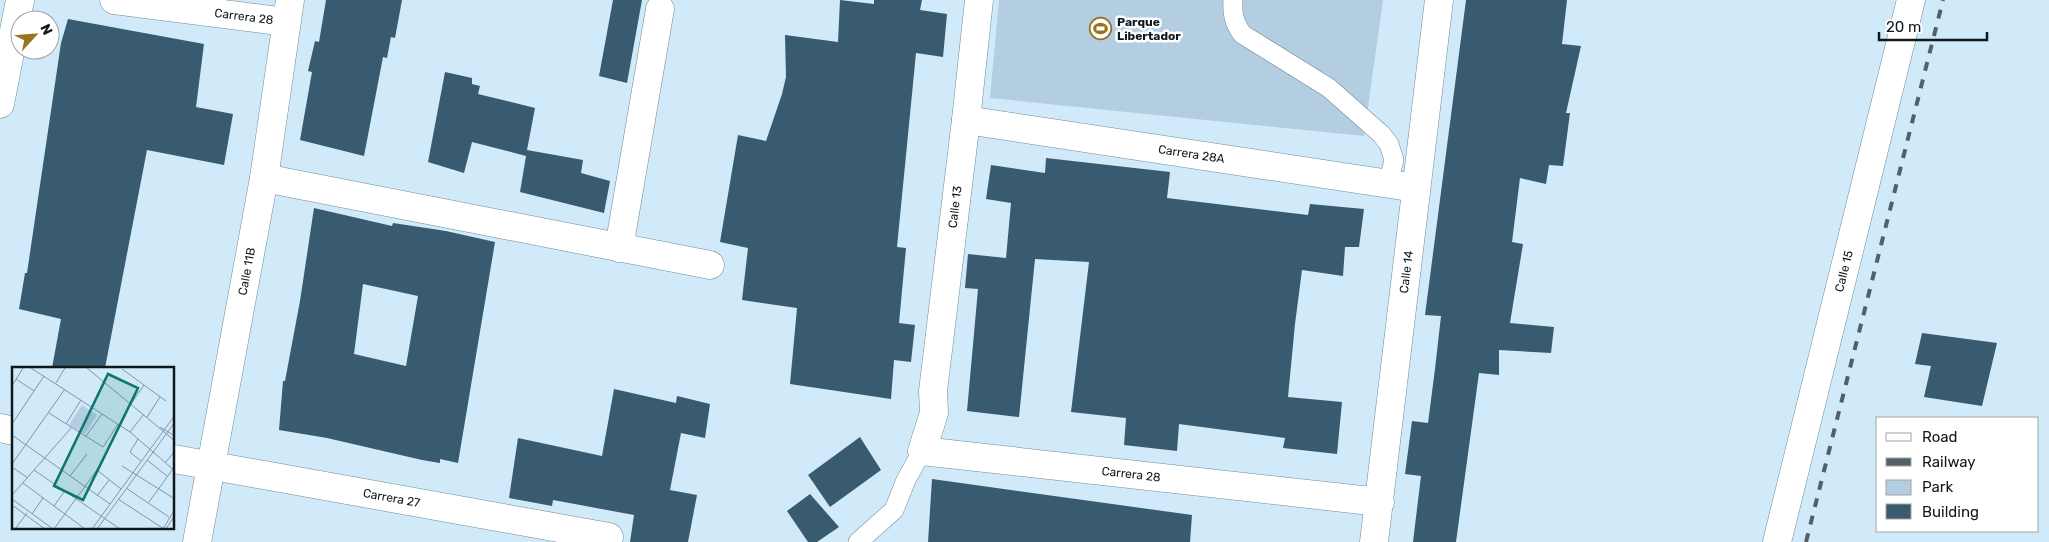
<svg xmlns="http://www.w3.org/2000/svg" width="2049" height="542" viewBox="0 0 2049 542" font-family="Rubik,sans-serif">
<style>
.green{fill:#b3cee0}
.building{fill:#395b6f;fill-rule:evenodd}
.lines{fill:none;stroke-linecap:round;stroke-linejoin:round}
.lane-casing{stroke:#728a99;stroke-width:20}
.street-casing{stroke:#728a99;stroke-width:29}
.lane{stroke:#fff;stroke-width:19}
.street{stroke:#fff;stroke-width:28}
.rail{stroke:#516069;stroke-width:4;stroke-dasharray:9 9;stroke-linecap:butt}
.labels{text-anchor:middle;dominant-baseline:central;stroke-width:5;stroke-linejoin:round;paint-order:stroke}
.street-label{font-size:12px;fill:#0f181d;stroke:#fff}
.poi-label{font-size:12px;font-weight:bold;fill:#0f181d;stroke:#fff;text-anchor:start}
.inset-road{fill:none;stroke:#8396a2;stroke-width:1}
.view{fill:#0f766e;fill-opacity:0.15;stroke:#0f766e;stroke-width:2.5}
.inset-edge{fill:none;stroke:#0f181d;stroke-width:2.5}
</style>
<rect width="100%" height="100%" fill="#d0eafa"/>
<path class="green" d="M999,0H1383L1364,136L990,98Z"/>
<path class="building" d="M326,0H402L395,38L391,37L387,58L383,57L364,156L300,140L312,72L308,71L315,41L319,42Z
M613,0H642L627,83L599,76Z
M840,0L874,4V0H922L920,10L947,14L943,57L916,53L897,247L906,248L899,323L915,325L911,362L894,360L891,399L790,384L797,308L742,300L748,248L720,242L738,135L766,141L782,94L786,77L785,35L838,42Z
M1466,0H1567L1562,44L1581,46L1566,113H1570L1563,166L1549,165L1546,184L1520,178L1512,242L1523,244L1510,323L1554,327L1551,353L1499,350V375L1479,373L1456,542H1413L1421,476L1405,474L1412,421L1428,423L1435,369L1441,316L1425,315Z
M68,19L204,44L196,107L233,114L224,165L147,150L105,368H52L61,319L19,309L25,273H27L61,43Z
M445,72L472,78V84L480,86L478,94L535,108L527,150L583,160L581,173L610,181L604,213L520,192L526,156L472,142L464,173L428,162Z
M1046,158L1170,172L1167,198L1308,215L1310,204L1364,209L1359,247H1345L1343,276L1302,270L1295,324L1288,397L1342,402L1337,454L1283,448L1285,438L1179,424L1177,451L1124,445L1126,418L1071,412L1089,262L1035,259L1019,417L967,411L978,289L965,288L968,254L1006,258L1011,203L986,199L991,165L1045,173Z
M314,208L392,226L393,223L446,231L495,242L458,463L440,459V463L422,460L327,438L279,430L283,381H285L300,301ZM363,284L418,296L406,366L354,354Z
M1922,333L1997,343L1982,406L1924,397L1931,366L1915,364Z
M614,389L676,403L677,396L710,404L705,438L681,433L670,490L697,495L688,542H630L634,515L553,500L552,506L509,498L518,438L602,456Z
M860,437L881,470L830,507L808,475Z
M932,479L1192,515L1190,542H928Z
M810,494L839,527L817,542H808L787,511Z"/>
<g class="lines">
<defs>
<path id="lane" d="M1233,0C1232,14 1234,22 1242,34L1329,88L1381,134L1389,144L1394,160L1388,184
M858,542L894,510L906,480L922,451"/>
<g id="street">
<path id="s1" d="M114,0L286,22"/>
<path id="s2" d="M979,0L966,120L933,391L934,413L922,451L1380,502"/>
<path d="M0,104L20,0"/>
<path id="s3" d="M966,120L1416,188"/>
<path d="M264,178L710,265"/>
<path d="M619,248L660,9"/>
<path d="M0,428L14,431"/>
<path id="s4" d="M174,459L609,537"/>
<path id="s5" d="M197,542L264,178L290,0"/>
<path id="s6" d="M1374,542L1439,0"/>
<path id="s7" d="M1777,542L1911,0"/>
</g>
</defs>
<use href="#lane" class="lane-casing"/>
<use href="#street" class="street-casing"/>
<use href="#lane" class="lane"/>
<use href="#street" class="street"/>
<path class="rail" d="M1806,542L1943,0"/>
</g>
<defs>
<symbol id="stadium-ring" viewBox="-11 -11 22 22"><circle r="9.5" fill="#fff" stroke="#97741d" stroke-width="1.5"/><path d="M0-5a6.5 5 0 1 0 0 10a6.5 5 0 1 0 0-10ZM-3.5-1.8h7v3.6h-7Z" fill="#97741d"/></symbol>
</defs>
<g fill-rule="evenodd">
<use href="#stadium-ring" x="1088" y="16" width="25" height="25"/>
</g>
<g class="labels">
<g class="street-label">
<text stroke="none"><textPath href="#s1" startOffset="131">Carrera 28</textPath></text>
<text stroke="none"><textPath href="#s3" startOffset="228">Carrera 28A</textPath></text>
<text transform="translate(955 207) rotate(-83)">Calle 13</text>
<text stroke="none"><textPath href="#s6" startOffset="272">Calle 14</textPath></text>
<text stroke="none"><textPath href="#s7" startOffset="279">Calle 15</textPath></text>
<text stroke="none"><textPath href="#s5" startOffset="275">Calle 11B</textPath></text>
<text stroke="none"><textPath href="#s2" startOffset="666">Carrera 28</textPath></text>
<text stroke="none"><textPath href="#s4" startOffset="221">Carrera 27</textPath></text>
</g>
<g class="poi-label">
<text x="1117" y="22">Parque<tspan x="1117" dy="14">Libertador</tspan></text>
</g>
</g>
<g transform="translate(12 367)">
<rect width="162" height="162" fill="#d0eafa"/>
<path d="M70,38L85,48L73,67L57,58Z" fill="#b3cee0"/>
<path class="inset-road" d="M19,1L118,65L163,104M75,1L163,74M110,2L154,34M4,12L22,24M44,16L53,1M0,19L11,1M119,37L132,18M37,46L91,80L106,57M135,50L148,30M0,57L32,9M54,57L69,33M148,60L163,69M118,65L132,47M0,68L98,137M74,69L90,47M126,72L118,85L129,94M135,93L155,109M153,96L163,84M0,97L53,22M110,99L163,132M0,100L16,111M22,103L108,162M85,103L109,122M58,109L75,87M11,116L73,162M42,117L50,104M114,121L157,150M0,128L60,60M85,129L97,113M0,132L41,162M106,132L152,162M137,135L163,99M0,138L33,162M42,139L52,125M20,147L31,131M3,162L15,146M42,162L87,100M80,162L163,48M85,162L163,55M151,162L163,142M154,162L163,148"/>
<path class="view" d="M96,7L126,21L71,133L42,119Z"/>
<rect width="162" height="162" class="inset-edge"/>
</g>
<rect x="1876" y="417" width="162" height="115" fill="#ffffff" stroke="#9fa3a5"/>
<rect x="1886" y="433" width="25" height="8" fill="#ffffff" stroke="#9fa3a5"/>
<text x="1922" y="442" font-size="15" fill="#0f181d">Road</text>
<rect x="1886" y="458" width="25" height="8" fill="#516069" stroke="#9fa3a5"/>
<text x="1922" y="467" font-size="15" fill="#0f181d">Railway</text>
<rect x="1886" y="480" width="25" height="15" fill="#b3cee0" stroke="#9fa3a5"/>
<text x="1922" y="492" font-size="15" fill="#0f181d">Park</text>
<rect x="1886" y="504" width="25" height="15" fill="#395b6f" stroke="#9fa3a5"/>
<text x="1922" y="517" font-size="15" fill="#0f181d">Building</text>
<g transform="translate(35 35) rotate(64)"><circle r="24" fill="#ffffff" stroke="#9fa3a5"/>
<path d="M0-4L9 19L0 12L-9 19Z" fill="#97741d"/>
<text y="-8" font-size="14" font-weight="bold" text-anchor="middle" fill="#0f181d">N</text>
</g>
<path d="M1879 32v8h108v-8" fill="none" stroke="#0f181d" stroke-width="2.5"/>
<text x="1886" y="32" font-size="15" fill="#0f181d" stroke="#ffffff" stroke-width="4" paint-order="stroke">20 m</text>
</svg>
